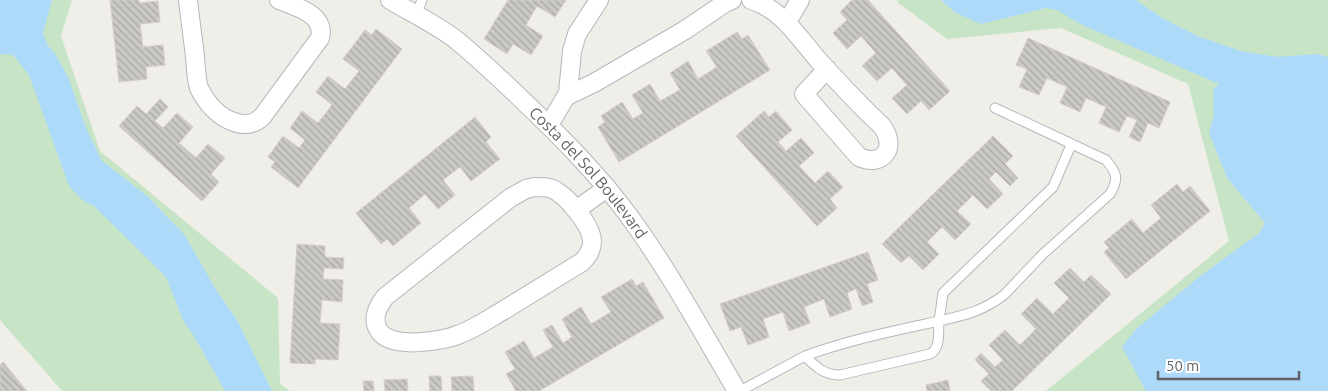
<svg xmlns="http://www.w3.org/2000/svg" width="1328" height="391" viewBox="0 0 1328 391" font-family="Ubuntu,sans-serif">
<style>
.green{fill:#c7e5c6}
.water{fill:#aedaf9}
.building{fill:url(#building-back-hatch);stroke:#d4cfc6}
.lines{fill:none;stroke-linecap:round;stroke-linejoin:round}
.service-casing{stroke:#b4b7bb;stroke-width:11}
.minor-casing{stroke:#b4b7bb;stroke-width:20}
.service{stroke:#fff;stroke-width:9}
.minor{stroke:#fff;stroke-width:18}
.labels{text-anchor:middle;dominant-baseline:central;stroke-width:4;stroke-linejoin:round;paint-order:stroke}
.street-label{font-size:16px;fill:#5f6266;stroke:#fff}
</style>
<defs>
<pattern id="building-back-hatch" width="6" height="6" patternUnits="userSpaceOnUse" patternTransform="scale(1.25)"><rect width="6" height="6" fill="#cbc9c4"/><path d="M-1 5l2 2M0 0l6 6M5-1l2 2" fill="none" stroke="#a8a7a3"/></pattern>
</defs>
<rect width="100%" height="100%" fill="#f0eee8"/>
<path class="green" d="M0,0H72L61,36L100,151L278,298L280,384L290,391H62L0,320Z
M898,0H1328V391H1046L1229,241L1188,84L1061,28L947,39L897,2Z"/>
<path class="water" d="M0,0H52L43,33L48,46L54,52L68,77L86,128L102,161L146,195L184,234L215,288L237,320L272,391H225L195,338L183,320L166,277L94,206L82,200L69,186L29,75L13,55L0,54Z
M941,0H1136L1164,19L1200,37L1241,51L1278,57L1317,54L1328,57V391H1146L1122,347L1136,329L1199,277L1259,233L1265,223L1227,178L1209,133L1214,115L1213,90L1219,84L1080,24L1057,10L1046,8L981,24L956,13Z"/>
<path class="building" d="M110,0H139V3L158,1L160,22L140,24L143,47L163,45L165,65L146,67L147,79L119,82Z
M508,0H566L555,17L537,6L526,25L543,36L531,55L513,44L507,54L484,39Z
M852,0H868L950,91L929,110L921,101L907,114L892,98L907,85L892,68L877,81L862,66L876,53L861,36L847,49L833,33L847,20L840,12Z
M376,29L402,49L298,188L271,167L275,162L268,157L283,136L299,148L305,140L290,128L302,111L318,123L332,105L316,92L328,76L345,89L359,71L343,59L365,30L372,35Z
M737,32L742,39L748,35L770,70L619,162L598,127L605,122L601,116L622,102L633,119L643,113L632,95L650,84L660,101L680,90L670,73L688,61L698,79L717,67L706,51Z
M1028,38L1170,102L1159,128L1148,123L1140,142L1129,137L1137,120L1127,116L1119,132L1099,123L1106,107L1086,98L1080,112L1060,103L1067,87L1047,78L1039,95L1019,87L1027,69L1016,65Z
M160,99L168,107L155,121L163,128L177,113L193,127L179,143L196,158L208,144L225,158L211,174L219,182L202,201L119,126L137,106L146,114Z
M764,111L769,117L776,111L792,130L778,142L786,151L801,138L814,153L799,166L815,183L828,171L843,187L830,199L837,208L817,226L736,136Z
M475,117L491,137L486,142L500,159L471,181L460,167L443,180L455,195L438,209L425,194L409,208L421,223L393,246L387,239L381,244L356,213Z
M993,136L1013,156L1005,164L1018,178L1010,186L996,172L989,179L1003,194L987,209L973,195L957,211L971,224L955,240L942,227L927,242L939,254L923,270L909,256L901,263L882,244Z
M1177,184L1183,192L1190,186L1210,211L1126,279L1104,252L1109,248L1104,242L1132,219L1143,233L1161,218L1151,205Z
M297,244L325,246V257L344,258L343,269L324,268L323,279L343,280L342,302L322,300L320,323L340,324L338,360L315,359V364L290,363Z
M868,252L878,280L867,284L873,302L862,306L856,289L847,293L852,309L830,317L824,299L804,307L810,323L789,331L783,312L763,319L769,337L748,345L741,327L730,331L720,304Z
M1070,268L1084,282L1091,275L1111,294L1012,391H991L981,381L989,374L975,360L981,353L995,367L1003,360L989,345L1005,330L1020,345L1036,329L1021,314L1037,298L1053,314L1069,298L1054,283Z
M632,279L636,286L643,282L664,318L539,391H516L506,374L515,369L505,352L524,341L534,358L553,347L543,330L552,325L563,343L572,337L562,319L581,307L591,324L611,312L601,297Z
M3,362L27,391H0V365Z
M429,376H441L442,391H430Z
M473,376L474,391H452L451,377Z
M407,379L408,391H385L384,380Z
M948,380L950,391H927L926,385Z
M363,381H373L374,391H364Z"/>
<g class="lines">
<defs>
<path id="service" d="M416,15L422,0
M805,356C848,340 893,331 939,321L943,293L1053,187L1071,145
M740,391L805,356C816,367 824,375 840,375L930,354C941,348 938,333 939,321C965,315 981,312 1004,295L1043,254L1110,194C1119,179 1117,173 1106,160L995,108"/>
<g id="minor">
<path d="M188,0C190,19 193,38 195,57C196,67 196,79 199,88C206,102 218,117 234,122C245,126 253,125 262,117L320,38C326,14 296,7 279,0"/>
<path id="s1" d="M390,0C412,13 435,24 455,39C476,56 495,74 514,92C557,133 600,175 634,223C672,276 704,335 737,391"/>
<path d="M751,0C782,9 799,38 819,61C839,83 859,105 881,125C898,146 884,168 859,157L804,94L827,69"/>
<path d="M787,22L800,0"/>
<path d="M567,96L594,83L685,30L725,3L732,0"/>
<path d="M549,125L568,93L572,51L577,34L599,0"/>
<path d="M534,187C539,187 545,187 550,188C565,193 592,225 592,242C592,250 588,256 582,262C556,278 530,294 504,310C490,318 476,328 460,334C442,342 388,350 378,329C372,318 378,306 385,297L510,198L526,189Z"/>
<path d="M576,210L607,188"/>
</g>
</defs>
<use href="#service" class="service-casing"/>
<use href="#minor" class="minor-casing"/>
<use href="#service" class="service"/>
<use href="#minor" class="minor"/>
</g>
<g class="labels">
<g class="street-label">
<text stroke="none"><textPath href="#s1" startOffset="265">Costa del Sol Boulevard</textPath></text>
</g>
</g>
<path d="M1158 371v8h141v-8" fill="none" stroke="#5f6266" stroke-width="2.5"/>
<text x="1166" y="371" font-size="15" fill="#5f6266" stroke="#ffffff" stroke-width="4" paint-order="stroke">50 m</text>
</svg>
